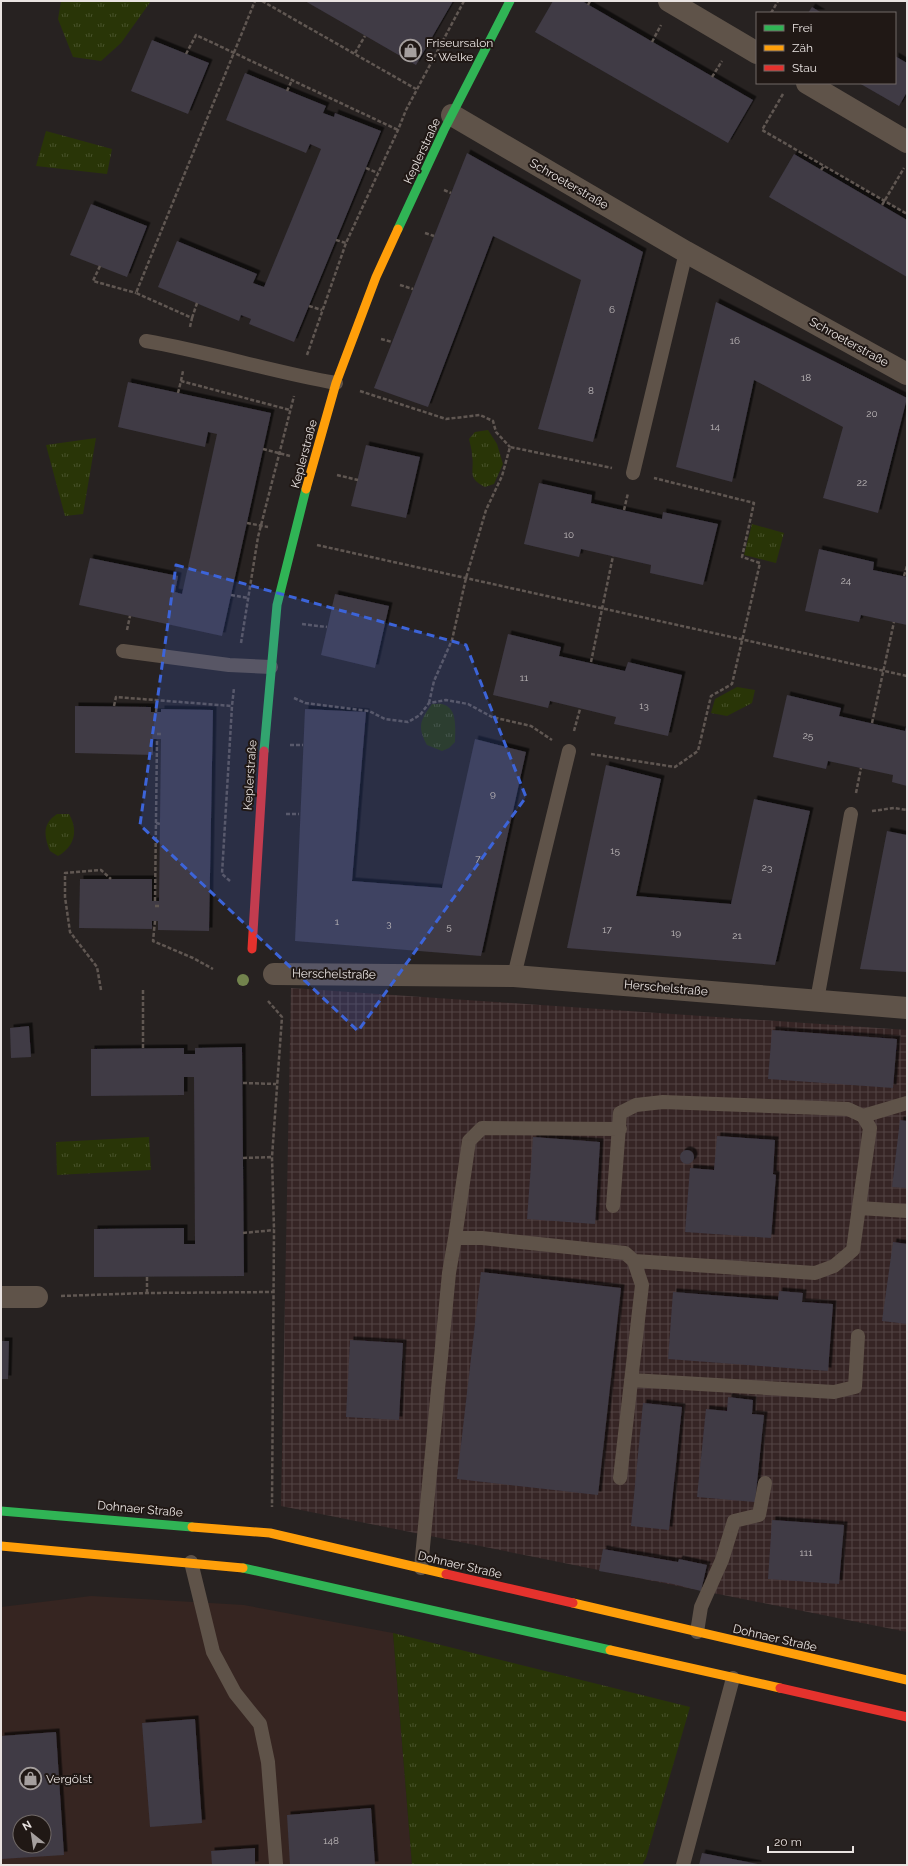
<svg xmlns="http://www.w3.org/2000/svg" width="908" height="1866" viewBox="0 0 908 1866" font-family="Raleway,sans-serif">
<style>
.commercial{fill:#362521;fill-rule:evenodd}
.industrial{fill:url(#industrial-grid)}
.grass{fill:url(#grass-tufts)}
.building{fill:#3f3a45;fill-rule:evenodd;filter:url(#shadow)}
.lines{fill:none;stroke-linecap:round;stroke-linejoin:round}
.path{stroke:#605752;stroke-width:2.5;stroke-dasharray:4 2;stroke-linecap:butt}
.lane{stroke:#5f5349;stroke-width:14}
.street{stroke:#5f5349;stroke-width:22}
.fast{stroke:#30b455;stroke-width:9}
.slow{stroke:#ff9f0a;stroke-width:9}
.jam{stroke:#e5322d;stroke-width:9}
.tree{fill:#72834d}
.marked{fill:#3c64d9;fill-opacity:0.2;stroke:#3c64d9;stroke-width:3;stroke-dasharray:8 5;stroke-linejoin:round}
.labels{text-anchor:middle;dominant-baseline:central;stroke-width:4;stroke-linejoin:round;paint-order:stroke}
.number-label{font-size:10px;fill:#beb9ba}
.poi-label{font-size:12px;fill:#e9e3e1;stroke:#201815;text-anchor:start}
.street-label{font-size:12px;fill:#e9e3e1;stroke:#201815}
</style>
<defs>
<pattern id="industrial-grid" width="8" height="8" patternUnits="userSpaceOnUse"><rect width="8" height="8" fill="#362525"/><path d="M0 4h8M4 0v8" fill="none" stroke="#534444"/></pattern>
<pattern id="grass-tufts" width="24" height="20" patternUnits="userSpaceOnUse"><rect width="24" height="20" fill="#293507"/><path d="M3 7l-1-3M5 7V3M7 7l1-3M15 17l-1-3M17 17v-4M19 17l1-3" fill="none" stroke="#48522b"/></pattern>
<filter id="shadow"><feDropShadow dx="3.5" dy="-3.5" stdDeviation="0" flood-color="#0009"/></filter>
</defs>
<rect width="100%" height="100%" fill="#272221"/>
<path class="commercial" d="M91,1596L244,1605L393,1633L412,1865H1V1607ZM20,1822H44V1846H20Z"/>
<path class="industrial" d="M291,988L907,1030V1632L281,1506Z"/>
<path class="grass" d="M61,1H151L121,43L101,61L73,57L58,19Z
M46,131L112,149L107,174L36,166Z
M488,430L497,444L503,464L494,484L485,487C466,477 475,472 472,455C472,450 470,444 469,439L475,432Z
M96,438L83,514L65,516L46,445Z
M752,524L784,533L776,563L744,555Z
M737,687L755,690L752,703L727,716L711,713L715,699Z
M432,704C436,704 441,703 445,705C458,710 455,732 455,742L449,748L442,751L427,745C417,726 420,721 432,704Z
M57,814H69C79,831 74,847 58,856L50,851C44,836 42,824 57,814Z
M149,1137L151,1170L57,1175L56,1142Z
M393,1633L690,1707L646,1858L642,1865H412Z"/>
<path class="building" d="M305,1H453L416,65Z
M553,1H582L753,100L728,143L535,32Z
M812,7L822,13H808Z
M152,40L209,63L188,114L131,91Z
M895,56L907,63V92L899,106L859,83H895Z
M245,73L326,106L323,113L334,117L335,113L381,131L294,342L249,324L251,319L241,315L239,321L158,287L177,241L257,274L253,283L264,287L321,149L310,144L306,153L226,120Z
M467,153L643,252L593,442L538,429L581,280L493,236L428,407L374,388Z
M794,154L907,220V277L769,197Z
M91,204L147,226L127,277L70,255Z
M716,302L907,398L878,513L823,498L843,427L754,380L732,482L676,467Z
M128,382L271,413L222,636L79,605L90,558L178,576L175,592L182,594L217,434L208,432L205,447L118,427Z
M366,445L420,457L406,518L351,506Z
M539,483L592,495L591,503L662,519L663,512L718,524L703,585L650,573L651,565L581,549L579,557L524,544Z
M819,549L874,562L873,570L907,577V625L861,615L859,622L805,611Z
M335,594L389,606L375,668L321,655Z
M508,634L561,647L559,656L625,671L628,662L682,675L668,736L614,724L616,717L550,701L548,708L493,695Z
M787,695L841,708L839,716L905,731L907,723V786L892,782L893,775L828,761L826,769L773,757Z
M75,706L151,707V712H161V709L213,710L209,931L158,930V921H152V929L79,928L80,879H152V901H159L161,739H153V755L75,753Z
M305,709L366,712L352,881L442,888L475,739L526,752L481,956L295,941Z
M606,765L661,779L636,896L731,904L754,799L810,811L775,965L567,948Z
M887,831L907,835V972L860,969Z
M29,1026L31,1057L11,1058L10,1028Z
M772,1030L897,1039L893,1088L768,1079Z
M242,1047L244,1276L94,1277V1229L184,1228V1244H195L194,1077H184V1095L91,1096V1049L184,1048V1054H195V1048Z
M900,1120L907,1121V1188L892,1187Z
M717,1136L775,1140L773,1174L776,1175L771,1238L685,1232L690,1168L714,1170Z
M533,1137L600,1142L595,1224L527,1219Z
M680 1157a7 7 0 1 1 14 0a7 7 0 1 1-14 0Z
M893,1242L907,1244V1324L882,1321Z
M481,1272L621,1288L598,1495L457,1479Z
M779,1291L803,1293L802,1302L833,1304L828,1371L668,1359L673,1292L778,1300Z
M350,1340L403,1343L399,1420L346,1417Z
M1,1341H9L8,1379H1Z
M728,1397L753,1400L752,1414L764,1415L755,1502L697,1497L706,1409L727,1411Z
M643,1403L682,1407L669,1530L631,1526Z
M772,1520L844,1525L839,1584L768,1579Z
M603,1549L678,1562L679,1559L707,1565L701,1591L673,1584L599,1571Z
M195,1719L202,1823L150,1827L142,1723Z
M56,1732L64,1855L1,1859V1736ZM20,1822H44V1846H20Z
M371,1808L375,1865H290L287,1815Z
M255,1848V1865H212L211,1851Z
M702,1853L758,1864V1865H699Z"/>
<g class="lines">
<path class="path" d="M262,1L416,89
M588,5L590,1
M771,13L778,1
M652,42L661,25
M355,53L365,36
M186,54L196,35L398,130
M712,77L722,61
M287,91L292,80
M783,94L762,130L907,214
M366,168L378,173
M821,170L824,166
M444,190L451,193
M882,205L904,168
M425,233L434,236
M336,240L346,243
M100,266L93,281L136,293
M400,285L413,289
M309,306L322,310
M192,318L197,303
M190,327L192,318L136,293L255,1
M381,339L392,342
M307,355L346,243L398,130L406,110L464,1
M181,381L183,371
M360,391L446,419L480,415L493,421L496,432L510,447
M178,393L181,381L290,410
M263,449L290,456
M337,475L358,480
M624,510L628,493
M247,523L268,527
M317,545L907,676
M904,576L907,566
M231,595L248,598
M302,624L327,627
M127,630L130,616
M241,643L258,537L294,396
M591,662L613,556
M294,698L305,703L369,711L385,719L408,722L420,715L429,703L446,700L468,704L492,717L531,726L552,740
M429,703L434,681L452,640L466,578L486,510L502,476L510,447L612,468
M114,706L116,697L232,706
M156,712L157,700
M872,723L894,622
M574,731L580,709
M157,734H162
M290,745H303
M591,754L675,767L698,751L711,696L732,684L760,563L742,557L754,503L654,478
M856,793L861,768
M872,811L894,808L907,810
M286,814H299
M156,823L160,824
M230,881L222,874L232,706L234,688
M155,901L157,739
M155,906H160
M155,921L153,941L193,958L213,969
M101,990L97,967L70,932L65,897V873L101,870L111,879
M143,990V1048
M268,1001L282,1017L272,1157L274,1230L272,1507
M243,1083L276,1084
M243,1158L272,1157
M243,1233L274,1230
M147,1293V1277
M61,1296L147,1293L273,1292"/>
<path class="lane" d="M146,341C210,352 272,372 336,383
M633,473L686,252
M123,651L229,665L271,667
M514,976L569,751
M817,1000L851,814
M863,1116L907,1103
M613,1206L620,1113L636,1105L663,1102L848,1109L863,1116L870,1128L853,1250L834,1266L815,1273L634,1261
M859,1208L907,1211
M455,1238L469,1141L482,1128L620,1129
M631,1380L834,1392L855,1387L858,1336
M191,1562L213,1652L235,1693L260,1724L268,1762L276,1864
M421,1568L449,1273L455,1238H482L625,1253L634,1261L642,1285L620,1478
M697,1632L701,1607L722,1560L734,1521L759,1515L765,1483
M683,1865L733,1678"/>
<path class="street" d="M669,1L757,53
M807,83L907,142
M452,115L686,252L907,374
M274,974L514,976L907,1008
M1,1297H37"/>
<path class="fast" d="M398,229L444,130L510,1
M264,751L277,605L306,489
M1,1511L192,1527
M243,1568L610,1650"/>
<path class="slow" d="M306,489L336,383L376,277L398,229
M192,1527L270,1533L446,1574
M1,1546L243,1568
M573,1603L907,1680
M610,1650L780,1688"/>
<path class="jam" d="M252,949L264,751
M446,1574L573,1603
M780,1688L907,1717"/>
</g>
<circle class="tree" cx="243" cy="980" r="6"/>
<path class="marked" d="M176,565L466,645L526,797L358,1031L140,825Z"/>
<defs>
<symbol id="shop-ring" viewBox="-11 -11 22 22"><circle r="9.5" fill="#201815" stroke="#a59f9e" stroke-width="1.5"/><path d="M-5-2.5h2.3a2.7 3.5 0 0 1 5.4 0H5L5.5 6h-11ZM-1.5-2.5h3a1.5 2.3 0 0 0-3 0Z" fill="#a59f9e"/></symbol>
</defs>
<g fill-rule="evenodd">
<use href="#shop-ring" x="398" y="38" width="25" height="25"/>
<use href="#shop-ring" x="18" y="1766" width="25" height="25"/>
</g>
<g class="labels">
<g class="number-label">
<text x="612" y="309">6</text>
<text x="735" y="340">16</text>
<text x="806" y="377">18</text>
<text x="591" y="390">8</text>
<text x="872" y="413">20</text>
<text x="715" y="426">14</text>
<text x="862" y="482">22</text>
<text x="569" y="534">10</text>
<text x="846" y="580">24</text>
<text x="524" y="677">11</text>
<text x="644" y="705">13</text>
<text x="808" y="735">25</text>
<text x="493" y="793">9</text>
<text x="615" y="850">15</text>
<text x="478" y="858">7</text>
<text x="767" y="867">23</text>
<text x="337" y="921">1</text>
<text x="389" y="923">3</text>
<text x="449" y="926">5</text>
<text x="607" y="929">17</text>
<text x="676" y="932">19</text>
<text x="737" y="935">21</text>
<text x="806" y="1552">111</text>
<text x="331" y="1840">148</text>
</g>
<g class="poi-label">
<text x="426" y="43">Friseursalon<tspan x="426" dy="14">S. Welke</tspan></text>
<text x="46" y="1779">Vergölst</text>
</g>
<g class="street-label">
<text transform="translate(422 151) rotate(-65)">Keplerstraße</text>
<text transform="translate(569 184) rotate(30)">Schroeterstraße</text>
<text transform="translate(849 342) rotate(29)">Schroeterstraße</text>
<text transform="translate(304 454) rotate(-75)">Keplerstraße</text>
<text transform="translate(250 775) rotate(-86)">Keplerstraße</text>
<text transform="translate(334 974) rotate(1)">Herschelstraße</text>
<text transform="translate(666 988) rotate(5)">Herschelstraße</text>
<text transform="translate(140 1509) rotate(5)">Dohnaer Straße</text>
<text transform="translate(460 1565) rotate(13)">Dohnaer Straße</text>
<text transform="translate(775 1638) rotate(13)">Dohnaer Straße</text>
</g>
</g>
<rect width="908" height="1866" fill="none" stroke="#e9e3e1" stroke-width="4"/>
<rect x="756" y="12" width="140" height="72" fill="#201815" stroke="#706967"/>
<rect x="764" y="25" width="20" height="6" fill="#30b455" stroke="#706967"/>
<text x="792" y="32" font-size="12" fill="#e9e3e1">Frei</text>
<rect x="764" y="45" width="20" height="6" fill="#ff9f0a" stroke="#706967"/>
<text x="792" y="52" font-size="12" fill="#e9e3e1">Zäh</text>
<rect x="764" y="65" width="20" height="6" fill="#e5322d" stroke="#706967"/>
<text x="792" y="72" font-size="12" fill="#e9e3e1">Stau</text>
<g transform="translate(32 1834) rotate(330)"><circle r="19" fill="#201815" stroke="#706967"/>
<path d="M0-3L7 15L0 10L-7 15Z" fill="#a59f9e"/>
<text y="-6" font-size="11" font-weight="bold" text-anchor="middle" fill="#e9e3e1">N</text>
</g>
<path d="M768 1846v6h85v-6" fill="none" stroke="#e9e3e1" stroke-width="2"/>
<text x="774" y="1846" font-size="12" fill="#e9e3e1" stroke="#201815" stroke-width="3" paint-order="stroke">20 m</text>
</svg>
